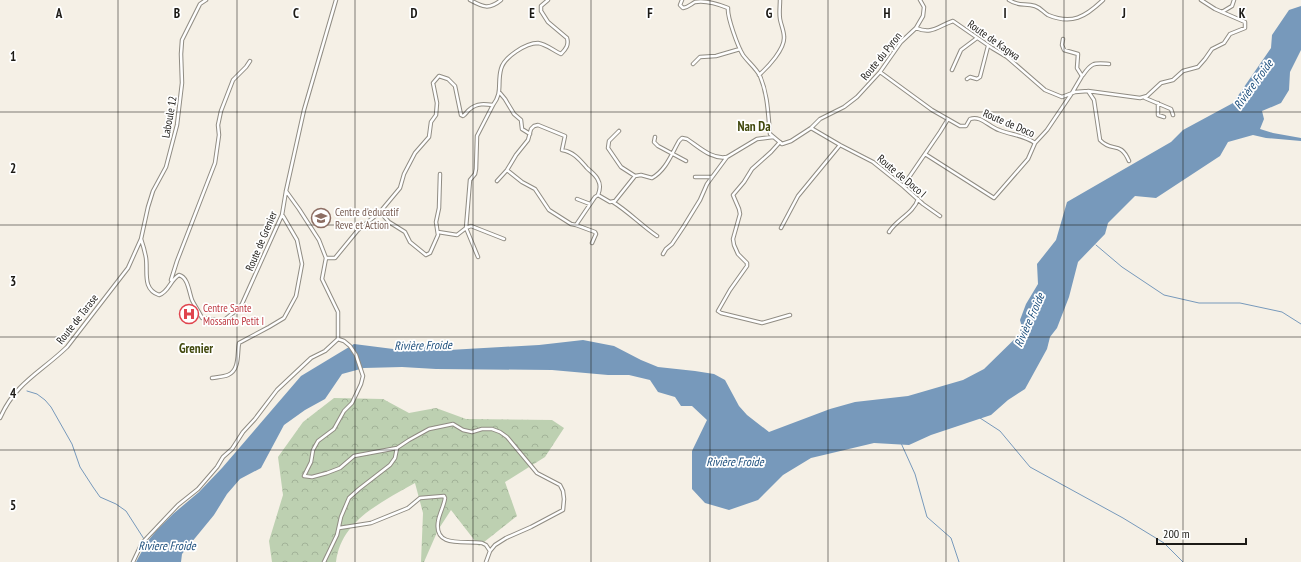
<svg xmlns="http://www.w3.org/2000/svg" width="1301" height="562" viewBox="0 0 1301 562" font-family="'PT Sans Narrow',sans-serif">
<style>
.forest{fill:url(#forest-crowns)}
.water{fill:#79b}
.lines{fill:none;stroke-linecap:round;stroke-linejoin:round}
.stream{stroke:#79b;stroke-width:1}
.minor-casing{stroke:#908c83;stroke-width:4.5}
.minor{stroke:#fff;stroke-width:2.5}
.grid{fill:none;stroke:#1c1a16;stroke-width:1;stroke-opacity:0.55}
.labels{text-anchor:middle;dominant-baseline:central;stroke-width:3.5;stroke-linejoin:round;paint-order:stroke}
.street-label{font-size:11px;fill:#1c1a16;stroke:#fff}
.education-label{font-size:11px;fill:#785e54;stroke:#fff;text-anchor:start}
.health-label{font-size:11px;fill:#be3a42;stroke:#fff;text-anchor:start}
.water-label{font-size:12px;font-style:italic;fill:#1c4e7c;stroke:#fff}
.quarter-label{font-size:13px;font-weight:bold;fill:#42490e;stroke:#fff}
.grid-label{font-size:13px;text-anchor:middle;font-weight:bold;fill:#1c1a16;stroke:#fff;stroke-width:3.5;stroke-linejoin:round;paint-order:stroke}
</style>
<defs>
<pattern id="forest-crowns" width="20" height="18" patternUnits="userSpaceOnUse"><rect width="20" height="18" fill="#bdd0b1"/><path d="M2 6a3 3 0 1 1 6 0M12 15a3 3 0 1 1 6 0" fill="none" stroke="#a2b298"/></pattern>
</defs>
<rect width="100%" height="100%" fill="#f5f0e6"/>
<path class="forest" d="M334,398L383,399L409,413L436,408L466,419L552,420L564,428L545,457L505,482L517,516L479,546L451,510L438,530L424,562H421L423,513L415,483C382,502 341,520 336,562H272L269,541L283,495L278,457L303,422Z"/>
<path class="water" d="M1301,6V50L1290,72L1289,90L1281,103L1262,111L1264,119L1260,129L1273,133L1301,138V141L1266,138L1253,135L1228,142L1220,156L1156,198L1135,196L1108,223L1105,234L1078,262L1069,297L1057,328L1050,337L1047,349L1025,389L1008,400L991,415L931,435L909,445L874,443L811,458L783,475L758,500L729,510L705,503L692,489V451L707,420L692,406H681L675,397L658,392L650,380L629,375H608L552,370L436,369L402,367L364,368L342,374L325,399L305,410L284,425L261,468L240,479L227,494L214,515L182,554L181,562H136L147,542L157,530L173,514L199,492L222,468L301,376L354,344L409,351L413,344L449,350L539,345L583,340L614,346L641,360L658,367L695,371L714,374L725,380L739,406L747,415L769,432L830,409L855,402L908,396L963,380L984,369L1023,331L1020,320L1026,304L1038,284L1037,264L1056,240L1067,202L1171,142L1183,130L1233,103L1271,48L1272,35L1289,10Z"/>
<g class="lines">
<path class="stream" d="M1096,245L1122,267L1164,295L1199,303H1240L1282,312L1301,324
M27,391L37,394L45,400L51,407L72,444L80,467L93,487L100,497L116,504L126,511L144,539
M980,418L1000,431L1030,467L1123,518L1164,543L1183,562
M901,443L915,474L927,517L951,538L959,562"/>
<defs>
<path id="minor" d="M470,0C483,7 489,10 501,0
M682,0L680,5L683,8C689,7 691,4 695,2C705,0 718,4 728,8C727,17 738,47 743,55C748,62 756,68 760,76C768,95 768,114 770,134L782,144L791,141L811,128L820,119L844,107L857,97L880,72L901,42L916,28L923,16L924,7L920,0
M1009,0C1019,7 1025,3 1035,6C1041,8 1043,12 1048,15C1072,25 1085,17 1103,0
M1222,12L1232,6L1234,0
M916,28C932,35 938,26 953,21L992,48L1007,57L1045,90L1062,97L1075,92L1088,91L1094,100L1100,140C1112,153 1120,140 1129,161
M693,64L700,57L716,56L740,49
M952,70L961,50L977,38
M880,72L932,110L960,126H966L970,119C981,115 989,127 999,130C1011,135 1024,135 1035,143
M759,75C768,67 785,49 784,37C784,31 781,25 780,19C779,13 780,6 780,0
M1083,75C1092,62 1094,63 1109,64
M967,79L970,77L977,79L980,77L988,46
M1088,91L1140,98L1147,96L1161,83L1173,80L1183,71L1198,67L1205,59L1212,49L1224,43L1230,34L1245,28V22L1215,9L1201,0
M500,93L505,99L514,114L521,120L522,129L530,134
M1145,98L1171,109L1173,115
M1158,103V115L1164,117
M811,128L840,145L873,162L903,186L923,204L940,216
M619,131L609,141L608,148L621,167L635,176
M655,137L654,142L658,146L686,161
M780,142L771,152L752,169L744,182L733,195L739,209L740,214L733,239L734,245L738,254L747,263V266L730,290L718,311L721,313L762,323L790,315
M925,154L994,198L1028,159L1035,143L1047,130L1072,93L1082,76L1077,68L1078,54L1064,50L1062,45L1063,39
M507,170L522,182L535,189L549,210L571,224L576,225L595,197L598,195L610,202L615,201L635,176L641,175L652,178C666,170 671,155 679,141L682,138L687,139C699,147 712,160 727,157L757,139L773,137
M695,177H712
M497,181L507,170L516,155L528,140L531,129L534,126L538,125L565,136L562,150C574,152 580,160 587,168C591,172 596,175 598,180C601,185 600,190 598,195
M903,186L940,132L948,119
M286,191L299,209L319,240L326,258L322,279L338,312V339L344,341L350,346L356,355L363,376L361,384L352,403L344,411L334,429L318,441L313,450L311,462L304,476L312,477L327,473L340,468L354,456L397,448L409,440L429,429L453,424L463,430L472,432L482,429H492L500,432L507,437L537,473L560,485L563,491L564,499L563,510L531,527L506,538L495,545L490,551L486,562
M577,199L590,204
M613,202C629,212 641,225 657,236
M380,212L389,222L405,232L410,242L426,255L430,253L438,235L436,222L439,208L440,174
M576,225L595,232L596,234L592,243
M781,228L798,196L840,145
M438,232L457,235L466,228L471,226L504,239
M889,232C896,220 914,213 918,199
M141,239C143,245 145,252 146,258C148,272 142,289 159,295C169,292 170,280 179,275C188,277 189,292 192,300C195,306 199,312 202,318L223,321L238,309L242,304L282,215L286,191L304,110L336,0
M663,254L666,249L672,244L684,226L700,200L707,184L727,157
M478,257L466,228L470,180L475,174L476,169L477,136L493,105
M326,258H335L358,230L380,212L400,188L404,174L415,153L429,137L431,122L436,115L437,103L433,83L439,76L448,79L455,86L461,115L463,116C466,114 467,111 470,109C477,103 485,104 493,105C503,92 497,84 501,69C504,57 526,43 538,43C546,44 554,51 561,54C566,49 569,45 567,38L548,22L541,11V6L548,0
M171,280L177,261L215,163L219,135L218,125L221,111L233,80L246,67L250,61
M212,378C217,377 223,377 228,375C240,370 237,353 239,343L269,327L284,318L296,296L302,264L297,240L283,216
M0,418C16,382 40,373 67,347L128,268L141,239L148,207L153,191L166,167L177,125L182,83L181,54L182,40L200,4L206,0
M339,528L371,523L408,508L420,498L444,496L445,498C444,506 439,514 438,522C434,549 466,540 482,543L486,545L490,551
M133,562L142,543L178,505L198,489L217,467L223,457L232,449L243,432L255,419L277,390L311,358L325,351L338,339
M324,562L337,535L341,517L349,498L359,489L390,465L395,458L397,448"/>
</defs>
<use href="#minor" class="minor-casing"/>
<use href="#minor" class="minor"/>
</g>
<path class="grid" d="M118,0V562M237,0V562M355,0V562M473,0V562M591,0V562M710,0V562M828,0V562M946,0V562M1064,0V562M1183,0V562M0,112H1301M0,225H1301M0,337H1301M0,450H1301"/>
<defs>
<symbol id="school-ring" viewBox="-11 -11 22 22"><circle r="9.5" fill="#fff" stroke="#8d6e63" stroke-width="1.5"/><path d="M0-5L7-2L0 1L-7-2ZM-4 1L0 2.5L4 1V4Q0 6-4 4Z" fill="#8d6e63"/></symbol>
<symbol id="hospital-ring" viewBox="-11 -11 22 22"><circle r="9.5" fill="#fff" stroke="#e0444e" stroke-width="1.5"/><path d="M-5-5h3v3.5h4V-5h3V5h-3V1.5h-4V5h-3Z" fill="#e0444e"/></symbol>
</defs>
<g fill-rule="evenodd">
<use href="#school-ring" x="310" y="207" width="22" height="22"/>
<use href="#hospital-ring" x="178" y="303" width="22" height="22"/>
</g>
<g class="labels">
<g class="street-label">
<text transform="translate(994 40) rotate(35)">Route de Kagwa</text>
<text transform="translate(881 56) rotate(-51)">Route du Pyron</text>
<text transform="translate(169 117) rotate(-80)">Laboule 12</text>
<text transform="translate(1009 123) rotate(23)">Route de Doco</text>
<text transform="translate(902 176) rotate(40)">Route de Doco I</text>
<text transform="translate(261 241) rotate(-67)">Route de Grenier</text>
<text transform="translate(77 319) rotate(-52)">Route de Tarase</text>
</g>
<g class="education-label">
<text x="335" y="212">Centre d'educatif<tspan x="335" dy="13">Reve et Action</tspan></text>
</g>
<g class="health-label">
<text x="203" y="308">Centre Sante<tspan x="203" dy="13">Mossanto Petit I</tspan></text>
</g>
<g class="water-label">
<text transform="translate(1253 84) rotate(-54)">Rivière Froide</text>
<text transform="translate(1029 320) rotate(-66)">Rivière Froide</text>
<text transform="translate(423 345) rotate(-1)">Rivière Froide</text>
<text x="735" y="461">Rivière Froide</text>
<text x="167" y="545">Riviere Froide</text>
</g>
<g class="quarter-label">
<text x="754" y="126">Nan Da</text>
<text x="196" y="348">Grenier</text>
</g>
</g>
<g class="grid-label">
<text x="59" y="18">A</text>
<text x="177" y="18">B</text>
<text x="296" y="18">C</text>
<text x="414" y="18">D</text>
<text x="532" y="18">E</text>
<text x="650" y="18">F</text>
<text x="769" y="18">G</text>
<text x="887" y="18">H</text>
<text x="1005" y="18">I</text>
<text x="1124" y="18">J</text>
<text x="1242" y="18">K</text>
<text x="13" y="61">1</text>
<text x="13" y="173">2</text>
<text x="13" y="286">3</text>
<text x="13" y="398">4</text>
<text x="13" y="510">5</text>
</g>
<path d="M1157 538v6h89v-6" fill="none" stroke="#1c1a16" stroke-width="2"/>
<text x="1163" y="538" font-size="12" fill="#1c1a16" stroke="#ffffff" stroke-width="3" paint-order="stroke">200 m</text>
</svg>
